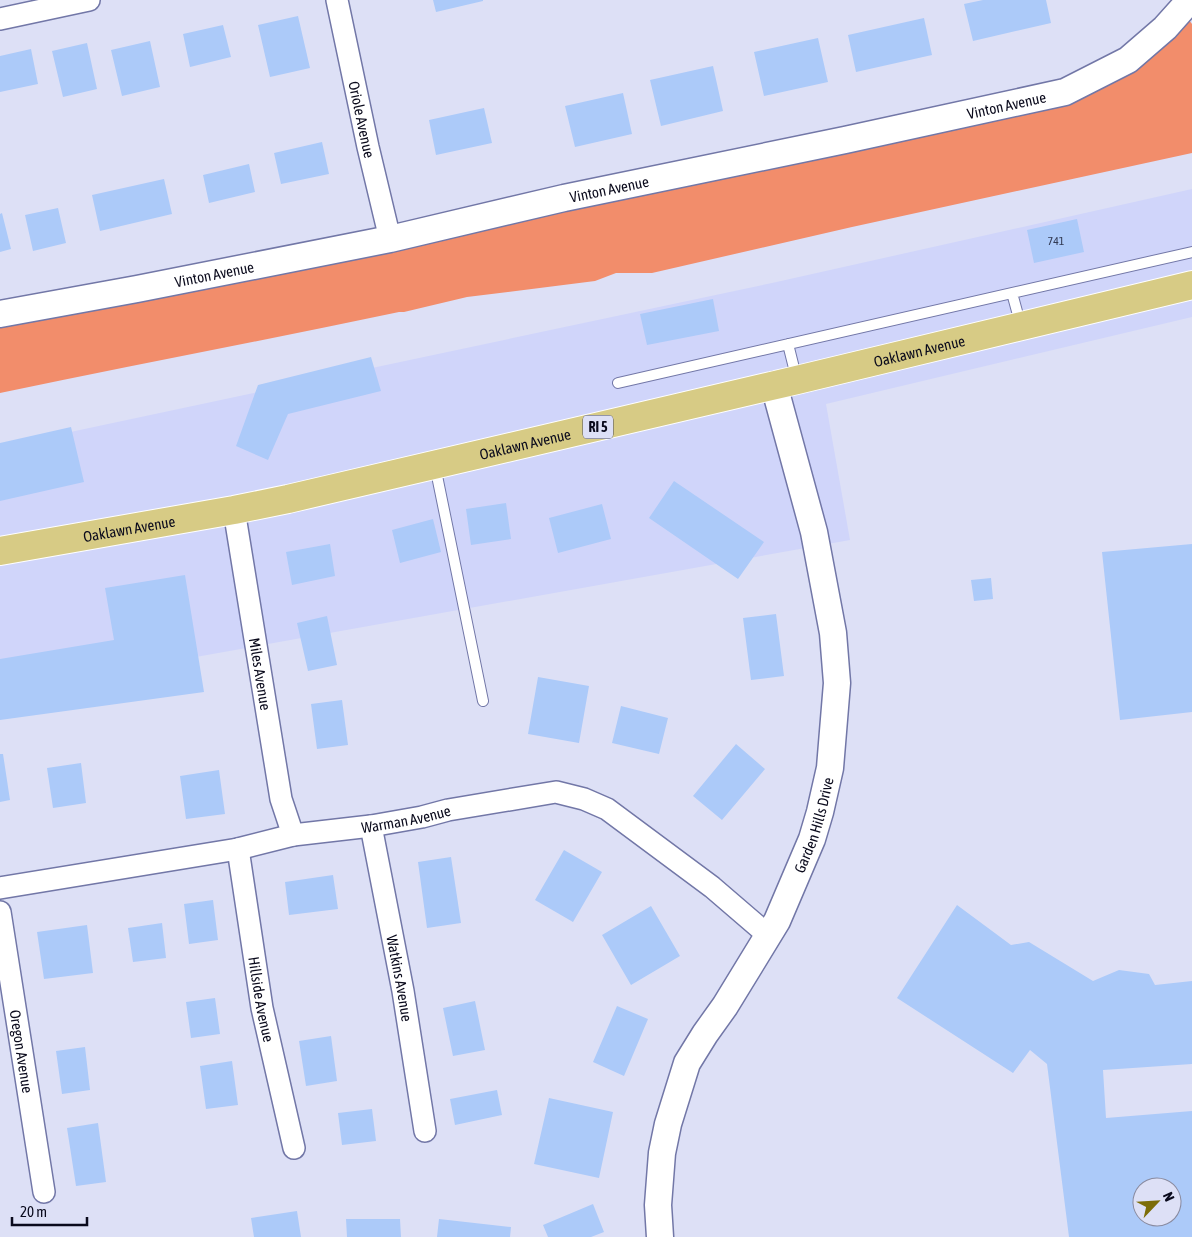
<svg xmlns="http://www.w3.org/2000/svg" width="1192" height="1237" viewBox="0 0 1192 1237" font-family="'Asap Condensed',sans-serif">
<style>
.built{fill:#d0d5fa}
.forest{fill:#f28d6b}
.building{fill:#accaf9;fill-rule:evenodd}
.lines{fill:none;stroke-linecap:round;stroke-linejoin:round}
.service-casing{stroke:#7277a7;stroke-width:12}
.minor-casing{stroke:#7277a7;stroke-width:24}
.tertiary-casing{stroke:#7277a7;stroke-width:29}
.primary-casing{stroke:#fff;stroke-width:30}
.service{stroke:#fff;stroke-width:10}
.minor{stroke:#fff;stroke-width:21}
.tertiary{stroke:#fff;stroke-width:26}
.primary{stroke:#d7cb85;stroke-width:28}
.labels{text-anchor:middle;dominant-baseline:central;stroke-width:5;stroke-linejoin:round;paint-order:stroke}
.number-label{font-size:12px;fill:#323a53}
.shield{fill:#dde0f6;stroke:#494a5d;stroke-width:1}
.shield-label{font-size:14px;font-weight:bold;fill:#0a0a1c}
.street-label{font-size:15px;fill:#0a0a1c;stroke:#dde0f6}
</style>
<rect width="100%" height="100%" fill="#dde0f6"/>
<path class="built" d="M1192,189V317L826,404L850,540L0,692V447L772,283Z"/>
<path class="forest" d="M1178,6L1192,24V153L852,227L652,273H616L595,281L467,297L404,312H399C267,340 133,365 0,393V315L1080,81Z"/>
<path class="building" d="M433,0H483V1L436,12Z
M983,0H1046L1051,23L973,41L964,4Z
M298,16L310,68L270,77L258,25Z
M924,18L932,55L856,72L848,35Z
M223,25L231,57L190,67L183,34Z
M818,38L828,82L764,96L754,52Z
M150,41L160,87L122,96L111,50Z
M87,43L97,89L63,97L52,51Z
M31,49L38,84L0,92V56Z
M713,66L723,111L661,126L650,80Z
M623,93L632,134L575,147L565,106Z
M484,108L492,143L436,155L429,120Z
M322,142L329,174L281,184L274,153Z
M249,164L255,192L209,203L203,175Z
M164,179L172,214L100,231L92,195Z
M58,208L66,243L33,251L25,215Z
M2,213L11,249L0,252V214Z
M1077,219L1084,252L1034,263L1027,230Z
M713,299L719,331L647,345L640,314Z
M371,357L381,391L288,414L268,460L236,446L258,385Z
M71,427L84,482L0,501V443Z
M674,481L764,542L738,579L649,518Z
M506,503L511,539L471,545L466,509Z
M602,504L611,539L558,553L549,518Z
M433,519L441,552L400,563L392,530Z
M330,544L335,576L292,585L286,552Z
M1192,544V712L1120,720L1102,552Z
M185,575L204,692L0,720V659L114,640L105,588Z
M991,578L993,599L974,601L971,580Z
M776,614L784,676L751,680L743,618Z
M327,616L337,665L308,671L297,623Z
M538,677L589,686L579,743L528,734Z
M342,700L348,745L317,749L311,704Z
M621,706L668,718L659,754L612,743Z
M736,744L765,769L722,820L693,796Z
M0,754H3L10,800L0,802Z
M81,763L86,803L53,808L47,768Z
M219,770L225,814L186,819L180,776Z
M564,850L602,872L573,922L535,900Z
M451,857L461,923L427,928L418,862Z
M333,875L338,909L289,915L285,882Z
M213,900L218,940L189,944L184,904Z
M957,905L1011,945L1029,942L1093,981L1119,970L1149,974L1155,985L1192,981V1064L1103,1070L1106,1118L1192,1111V1237H1069L1047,1064L1030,1050L1013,1073L897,998ZM1142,1187H1172V1217H1142Z
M651,906L680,956L631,985L602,935Z
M162,923L166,958L133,962L128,928Z
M87,925L93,973L44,979L37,932Z
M215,998L220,1034L191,1038L186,1002Z
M475,1001L485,1050L453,1056L443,1008Z
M617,1006L648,1019L624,1076L593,1062Z
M331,1036L337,1081L306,1086L299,1041Z
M85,1047L90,1090L62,1094L56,1051Z
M232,1061L238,1105L206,1109L200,1066Z
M497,1090L502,1115L455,1125L450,1099Z
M549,1098L613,1112L599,1178L534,1164Z
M372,1109L376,1141L342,1145L338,1113Z
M98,1123L106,1182L76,1186L67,1128Z
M593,1204L604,1232L591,1237H548L543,1225Z
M297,1211L301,1237H254L251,1218Z
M346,1219H400L401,1237H347Z
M439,1219L511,1227L510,1237H437Z"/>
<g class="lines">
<defs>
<path id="service" d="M1012,293L1021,326
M788,344L797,380
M618,383L1192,252
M435,466L483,701"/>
<g id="minor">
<path id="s1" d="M337,0L368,147L390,239"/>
<path d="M0,19L89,0"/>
<path id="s2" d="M234,510L281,799L293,835"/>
<path id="s3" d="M371,826L403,991L425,1131"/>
<path id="s4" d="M238,849L262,1008L294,1148"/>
<path id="s5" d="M0,888L238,849L293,835L371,826L422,817L448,810L556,792L584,799L607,809L712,887L769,936"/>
<path id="s6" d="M0,912L44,1192"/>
</g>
<g id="tertiary">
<path id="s7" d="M0,314L137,289L390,239L564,198L845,140L1065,92L1128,60L1165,28L1190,0"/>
<path id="s8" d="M660,1237L658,1205L662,1153L668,1124L687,1063L705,1034L725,1006L777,921L812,839L820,812L830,768L837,683L833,633L814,532L774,385"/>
</g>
<g id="primary">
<path id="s9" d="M0,551L234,510L288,499L797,380L1192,285"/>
</g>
</defs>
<use href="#service" class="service-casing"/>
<use href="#minor" class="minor-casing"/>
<use href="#tertiary" class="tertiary-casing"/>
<use href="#primary" class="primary-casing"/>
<use href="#service" class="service"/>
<use href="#minor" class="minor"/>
<use href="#tertiary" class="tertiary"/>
<use href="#primary" class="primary"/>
</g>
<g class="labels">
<g class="number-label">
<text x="1056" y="241">741</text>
</g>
<rect class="shield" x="583" y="415.5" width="30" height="23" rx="4"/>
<g class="shield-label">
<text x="598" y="427">RI 5</text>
</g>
<g class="street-label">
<text stroke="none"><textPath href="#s7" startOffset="1028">Vinton Avenue</textPath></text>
<text stroke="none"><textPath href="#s1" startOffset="122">Oriole Avenue</textPath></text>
<text stroke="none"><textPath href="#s7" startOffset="622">Vinton Avenue</textPath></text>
<text stroke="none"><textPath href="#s7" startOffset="218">Vinton Avenue</textPath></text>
<text stroke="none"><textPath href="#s9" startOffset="941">Oaklawn Avenue</textPath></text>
<text stroke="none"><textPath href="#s9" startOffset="536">Oaklawn Avenue</textPath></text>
<text stroke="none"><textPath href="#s9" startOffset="131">Oaklawn Avenue</textPath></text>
<text stroke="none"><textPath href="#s2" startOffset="166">Miles Avenue</textPath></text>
<text stroke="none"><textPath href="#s5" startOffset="412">Warman Avenue</textPath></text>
<text stroke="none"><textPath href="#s8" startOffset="449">Garden Hills Drive</textPath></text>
<text stroke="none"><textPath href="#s3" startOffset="155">Watkins Avenue</textPath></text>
<text stroke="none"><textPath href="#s4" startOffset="152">Hillside Avenue</textPath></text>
<text stroke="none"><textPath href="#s6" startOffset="141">Oregon Avenue</textPath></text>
</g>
</g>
<g transform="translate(1157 1202) rotate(65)"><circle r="24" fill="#dde0f6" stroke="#898a9f"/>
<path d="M0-4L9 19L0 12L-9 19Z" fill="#7c6d08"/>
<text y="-8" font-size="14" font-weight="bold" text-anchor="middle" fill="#0a0a1c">N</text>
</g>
<path d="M12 1217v8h75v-8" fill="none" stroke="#0a0a1c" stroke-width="2.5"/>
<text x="20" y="1217" font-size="15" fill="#0a0a1c" stroke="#dde0f6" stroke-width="4" paint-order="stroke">20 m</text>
</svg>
